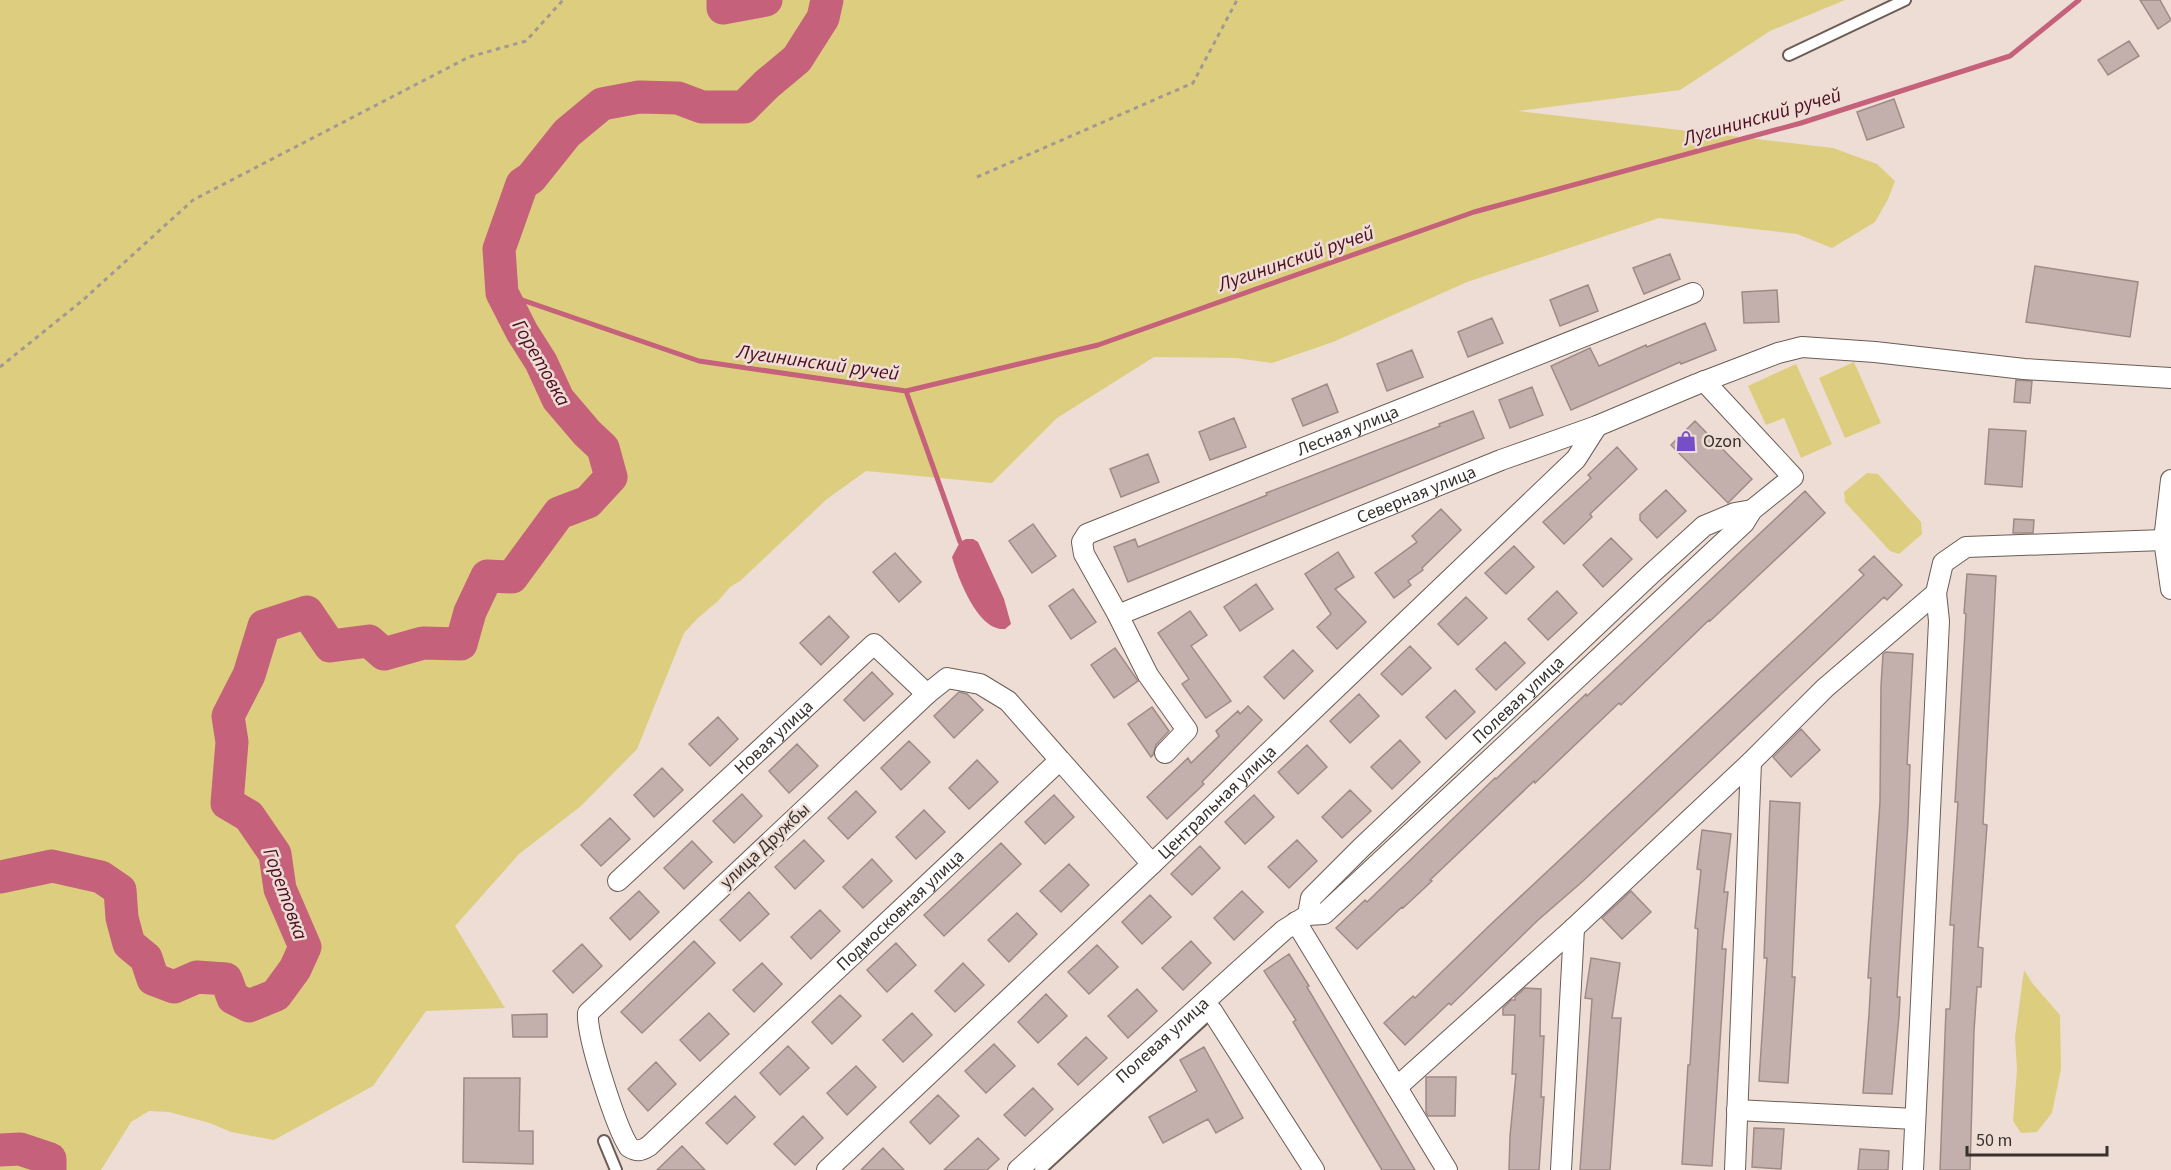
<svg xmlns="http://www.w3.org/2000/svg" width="2171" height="1170" viewBox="0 0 2171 1170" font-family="'Source Sans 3',sans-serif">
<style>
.green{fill:#dcce7e}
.water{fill:#c5617b}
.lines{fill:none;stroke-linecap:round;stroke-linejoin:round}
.stream{stroke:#c5617b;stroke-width:5}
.river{stroke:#c5617b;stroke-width:33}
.building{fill:#c3b0ad;stroke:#9e8b88;stroke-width:1.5}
.service-casing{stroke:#6b5d55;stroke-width:14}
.minor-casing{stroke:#6b5d55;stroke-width:22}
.path{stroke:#a59891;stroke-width:3;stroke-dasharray:4.5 4.5;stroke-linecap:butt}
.service{stroke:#fff;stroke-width:10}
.minor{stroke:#fff;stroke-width:20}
.labels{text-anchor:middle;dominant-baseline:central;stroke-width:5;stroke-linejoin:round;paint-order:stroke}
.street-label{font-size:18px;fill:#38322e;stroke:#eeddd4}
.poi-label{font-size:18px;fill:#38322e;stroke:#eeddd4;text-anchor:start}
.water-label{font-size:20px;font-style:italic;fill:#4d0d23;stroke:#eeddd4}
</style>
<rect width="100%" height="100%" fill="#eeddd4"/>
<path class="green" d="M0,0H1845L1770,31L1680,90L1518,111L1833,148L1877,164L1895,181L1888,199L1875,222L1832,248L1797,234L1659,218L1467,282L1333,342L1272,363L1236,358L1154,357L1057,418L992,483L866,471L827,499L740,581L730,587L718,601L698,618L684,633L637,749L581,806L519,854L455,926L505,1008L426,1011L373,1086L274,1140L231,1132L210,1123L169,1112L149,1111L131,1122L101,1170H0Z
M1854,362L1881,423L1845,438L1819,378Z
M1796,364L1832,444L1801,458L1784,418L1766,425L1748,386Z
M1867,473L1878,474L1921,522L1922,534L1899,554L1890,551L1845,502L1844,492Z
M2024,970L2033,984L2060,1015L2061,1069L2052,1113L2037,1132L2021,1133L2013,1121L2017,1070L2015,1037Z"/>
<path class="water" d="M966,539H973L978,542L1004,599L1011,624L1005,629C978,632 958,578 952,557L960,542Z"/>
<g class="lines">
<path class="stream" d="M502,293L699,361L906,391L1098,345L1474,212L1801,123L2010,56L2079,0
M906,391L960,542"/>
<path class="river" d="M723,0V8L766,0
M0,877L52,866L101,877L120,890L122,918L129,944L146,958L153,979L174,987L197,977L226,979L233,998L249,1006L276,995L295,969L305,947L280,889L275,854L249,816L227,803L232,742L228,716L249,675L264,626L307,612L330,646L369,641L384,654L423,643L461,644L470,612L487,576L512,577L559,513L588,502L611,477L603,448L587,433L558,399L541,362L522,332L502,293L499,249L522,184L531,178L567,133L602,104L639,97L678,98L702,107H744L767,84L797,59L823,18L827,0
M0,1150L20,1149L50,1159V1170"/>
</g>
<path class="building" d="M2140,0H2160L2171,20L2158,29Z
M2129,41L2139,56L2108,75L2098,60Z
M1894,99L1904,127L1867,140L1857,112Z
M1670,254L1680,279L1644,294L1633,268Z
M2035,266L2138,282L2130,337L2026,322Z
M1588,285L1598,311L1560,326L1550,300Z
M1777,290L1779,322L1744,323L1742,292Z
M1492,318L1503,343L1468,357L1458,332Z
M1705,323L1716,350L1681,364L1680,362L1571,410L1551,366L1590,348L1599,366L1646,345L1647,347Z
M1412,350L1423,377L1387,391L1377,364Z
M2016,380L2032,381L2030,403L2014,402Z
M1327,384L1338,412L1303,426L1292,399Z
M1532,387L1543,415L1510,428L1499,400Z
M1473,411L1484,438L1128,582L1114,547L1135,539L1138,547L1267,495L1266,493L1440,426L1439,424Z
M1234,418L1246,447L1210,460L1199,432Z
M1695,421L1752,479L1728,503L1671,445Z
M1989,429L2026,431L2022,487L1985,484Z
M1617,447L1637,469L1590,514L1592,517L1564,544L1543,522L1591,478L1588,475Z
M1148,454L1159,482L1121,497L1110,469Z
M1666,490L1686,511L1657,538L1640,520V514Z
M1805,491L1825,513L1710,621L1709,620L1621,705L1619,703L1535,783L1534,781L1430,880L1432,881L1403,908L1402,907L1357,949L1336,928L1365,900L1367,902L1495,778L1496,779L1586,694L1587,696Z
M1441,509L1461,530L1422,568L1423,570L1408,581L1411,585L1394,598L1375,573L1417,542L1412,536Z
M2014,519L2034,520L2033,533H2013Z
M1033,524L1056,556L1032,573L1009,541Z
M1611,538L1632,559L1603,587L1583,565Z
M1514,546L1534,567L1506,594L1485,573Z
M1338,552L1354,577L1335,589L1366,622L1337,649L1317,627L1331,614L1305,574Z
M895,553L921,582L899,602L873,572Z
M1874,556L1902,585L1887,600L1884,597L1583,881L1537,921L1451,1005L1449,1003L1405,1045L1384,1023L1413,996L1415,998L1489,926L1864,575L1859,570Z
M1967,574L1996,576L1983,824L1987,825L1978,947L1983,948L1981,987H1977L1974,1031L1970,1170H1940L1946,1009H1950L1954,925H1950L1958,802H1955L1966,614L1964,613Z
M1256,584L1273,609L1240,631L1224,607Z
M1073,589L1096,622L1071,639L1049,606Z
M1557,591L1577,613L1548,640L1528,619Z
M1466,597L1487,618L1458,645L1438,624Z
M1190,611L1207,635L1191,646L1231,701L1206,718L1182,684L1189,679L1158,633Z
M829,616L849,637L821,665L800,643Z
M1505,642L1525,663L1496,690L1476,669Z
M1410,646L1431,668L1402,695L1381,674Z
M1115,648L1138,681L1114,698L1091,665Z
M1293,650L1313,671L1284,699L1264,677Z
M1886,652L1913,654L1907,764L1910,765L1908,822L1897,997H1900L1899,1016L1892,1094L1863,1093L1869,1014L1871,978H1868L1880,802L1881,686L1883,654Z
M872,672L893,694L864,721L844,700Z
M1455,690L1475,712L1446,739L1426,717Z
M959,692L967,694L983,710L954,738L934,716Z
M1359,694L1379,716L1350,743L1330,721Z
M1248,706L1262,720L1202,782L1204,784L1167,819L1147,797L1188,758L1191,763L1219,736L1216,731L1238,711L1240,714Z
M1152,707L1169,731L1156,745L1153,755L1151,757L1128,724Z
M718,717L738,739L710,766L689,744Z
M1801,729L1820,750L1791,777L1773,757Z
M1400,740L1420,762L1392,789L1371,767Z
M909,741L930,762L901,790L881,768Z
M797,744L818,766L789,793L769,771Z
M1307,745L1327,767L1298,794L1278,772Z
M977,760L998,782L969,809L949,788Z
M662,768L683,790L654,817L634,795Z
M1350,790L1371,811L1342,838L1322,817Z
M856,791L876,812L848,839L828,818Z
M742,794L762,816L734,843L713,821Z
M1054,795L1074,817L1045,844L1025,822Z
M1254,795L1274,817L1245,844L1225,822Z
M1770,801L1800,803L1792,977H1795L1788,1083L1759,1081L1767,958H1764Z
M924,810L945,832L916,859L896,837Z
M610,818L630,839L601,866L581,845Z
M1702,830L1731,834L1724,892H1728L1722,949H1726L1712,1166L1682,1164L1688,1065H1690L1698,929L1695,928L1701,870L1697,869Z
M804,840L824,861L795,889L775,867Z
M1297,840L1317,861L1289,888L1268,867Z
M692,841L712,862L684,889L664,868Z
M1001,843L1021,864L944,936L924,915Z
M1200,846L1220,868L1192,895L1171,874Z
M872,859L892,881L863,908L843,887Z
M1069,864L1089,885L1061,912L1040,891Z
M639,891L659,912L630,940L610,918Z
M1242,891L1263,912L1234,940L1214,918Z
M1631,891L1651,912L1622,939L1602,918Z
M749,892L769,914L740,941L720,920Z
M1150,895L1171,917L1142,944L1122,922Z
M820,910L840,931L811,959L791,937Z
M1017,913L1037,934L1009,962L988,940Z
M694,941L715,963L642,1033L621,1012Z
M1191,941L1211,963L1183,990L1162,968Z
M896,943L916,965L887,992L867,970Z
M582,944L602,966L573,993L553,971Z
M1097,945L1118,967L1089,994L1068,972Z
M1289,954L1309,986L1307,987L1415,1170H1382L1293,1022L1296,1020L1264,971Z
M1591,958L1620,963L1612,1018H1621L1610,1170H1580L1592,999L1585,998Z
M762,963L782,984L754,1012L733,990Z
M963,963L984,985L955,1012L935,991Z
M1525,988L1541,989L1540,1036H1544L1541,1097H1544L1539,1170H1509L1510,1136L1516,1074H1512L1515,1015H1503V1008L1511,1000H1515V997Z
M1137,989L1157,1011L1128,1038L1108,1016Z
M1046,994L1067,1016L1038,1043L1018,1022Z
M840,995L861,1016L832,1044L812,1022Z
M709,1013L729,1034L700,1061L680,1040Z
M912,1013L932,1035L903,1062L883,1040Z
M547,1014V1037H513L512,1015Z
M1086,1037L1107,1058L1078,1085L1058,1064Z
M994,1044L1015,1066L986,1093L965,1071Z
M788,1046L809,1068L780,1095L760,1073Z
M1204,1047L1243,1118L1216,1133L1208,1119L1163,1143L1149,1117L1197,1091L1180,1060Z
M656,1062L676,1084L648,1111L628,1089Z
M856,1066L876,1087L847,1115L827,1093Z
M1426,1077H1456L1455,1116H1428L1426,1112Z
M464,1078H520L519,1131H533V1164L463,1162Z
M1033,1088L1053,1109L1025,1136L1004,1115Z
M938,1095L959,1116L930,1144L910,1122Z
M735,1096L755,1117L727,1144L706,1123Z
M803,1116L823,1138L795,1165L774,1144Z
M1754,1128L1784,1129L1781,1169L1752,1167Z
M978,1138L999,1159L987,1170H944Z
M682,1146L705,1170H657Z
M883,1148L904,1170H861Z
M1860,1149L1889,1151L1888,1170H1858Z"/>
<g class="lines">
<defs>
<path id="service" d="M1789,55L1905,0
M604,1141L616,1170
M1040,1170L1212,1011"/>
<g id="minor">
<path d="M2171,480L2164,540L2171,589"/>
<path id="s1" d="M1118,615L1084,554L1082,542L1087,534L1693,293"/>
<path id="s2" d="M1165,753L1187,730L1148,675L1118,615L1501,460L1597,426L1697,384L1778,353L1802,347L1875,352L2024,369L2171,378"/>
<path id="s3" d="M1060,760L1008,701L980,684L947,678L927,694L588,1013C586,1035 616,1127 629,1147C637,1152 641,1151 649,1146L1060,760L1152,864"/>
<path id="s4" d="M618,881L874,644L927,694"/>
<path id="s5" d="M1308,915L1311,898L1362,847L1650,575L1704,526L1735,513L1752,510"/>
<path d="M1296,922L1447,1170"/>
<path d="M1212,1011L1314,1170"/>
<path d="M1397,1087L1574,928L1751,762L1825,688L1936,593L1943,563L1966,547L2164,540"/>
<path d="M1737,1110L1915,1119"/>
<path id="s6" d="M827,1170L1152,864L1576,459L1597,426"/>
<path id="s7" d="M1018,1170L1284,930L1308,915L1324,914L1744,523L1752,510L1793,477L1704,381"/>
<path d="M1561,1170L1574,928"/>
<path d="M1735,1170L1751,762"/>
<path d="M1913,1170L1939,621L1936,593"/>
</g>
</defs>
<use href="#service" class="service-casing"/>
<use href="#minor" class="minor-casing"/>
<path class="path" d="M977,177L1193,83L1237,0
M0,367L83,300L193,200L469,57L526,41L563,0"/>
<use href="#service" class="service"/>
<use href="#minor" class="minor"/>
</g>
<defs>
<symbol id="shop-bare" viewBox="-9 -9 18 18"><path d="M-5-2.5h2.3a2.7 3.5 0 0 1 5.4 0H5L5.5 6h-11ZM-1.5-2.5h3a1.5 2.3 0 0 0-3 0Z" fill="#764fc8" stroke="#eeddd4" stroke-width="2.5" paint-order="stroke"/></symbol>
</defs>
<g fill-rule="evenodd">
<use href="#shop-bare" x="1671" y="426" width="30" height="30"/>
</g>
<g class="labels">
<g class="street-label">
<text stroke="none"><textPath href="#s1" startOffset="372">Лесная улица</textPath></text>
<text stroke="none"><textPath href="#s2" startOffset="488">Северная улица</textPath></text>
<text stroke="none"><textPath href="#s5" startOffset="304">Полевая улица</textPath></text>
<text stroke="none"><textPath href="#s4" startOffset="212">Новая улица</textPath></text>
<text stroke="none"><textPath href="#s6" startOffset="536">Центральная улица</textPath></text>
<text transform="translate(765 846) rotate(-43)">улица Дружбы</text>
<text stroke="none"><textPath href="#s3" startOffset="1143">Подмосковная улица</textPath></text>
<text stroke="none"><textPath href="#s7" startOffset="194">Полевая улица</textPath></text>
</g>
<g class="poi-label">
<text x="1703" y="441">Ozon</text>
</g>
<g class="water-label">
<text transform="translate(1762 117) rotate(-16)">Лугининский ручей</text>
<text transform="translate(1296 259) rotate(-19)">Лугининский ручей</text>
<text transform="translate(541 363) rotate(60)">Горетовка</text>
<text transform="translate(818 363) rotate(8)">Лугининский ручей</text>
<text transform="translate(285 894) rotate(70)">Горетовка</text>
</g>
</g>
<path d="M1967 1146v9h140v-9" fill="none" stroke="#38322e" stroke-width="3"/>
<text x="1976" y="1146" font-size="18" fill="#38322e" stroke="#eeddd4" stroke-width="4.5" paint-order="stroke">50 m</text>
</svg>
